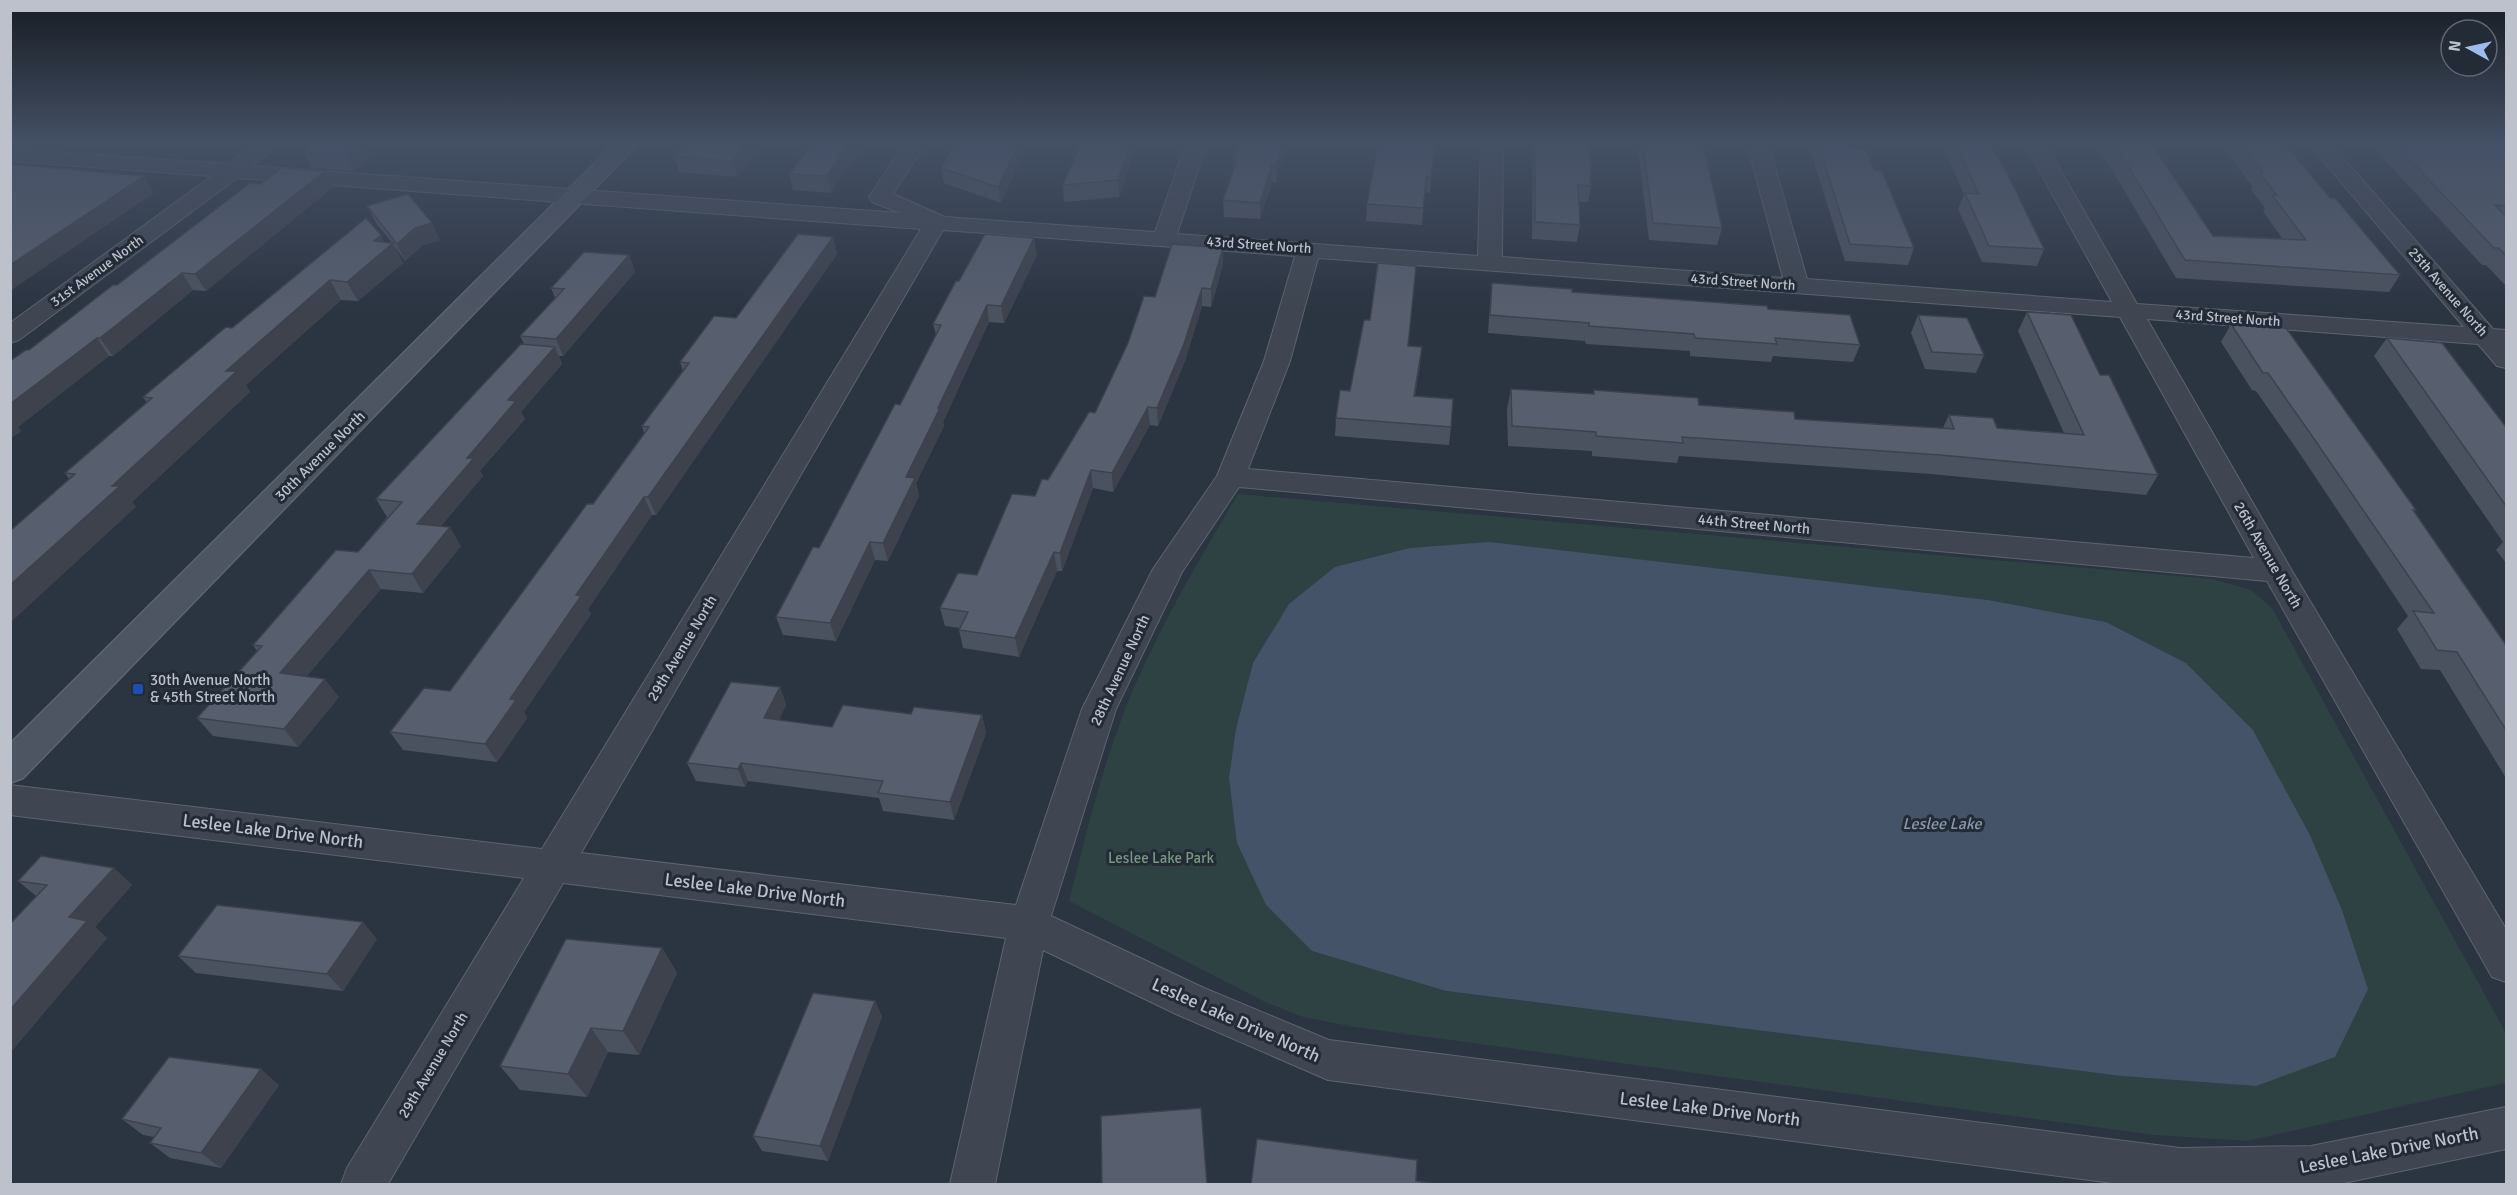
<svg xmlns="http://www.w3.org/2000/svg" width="2517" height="1195" viewBox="0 0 2517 1195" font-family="Signika,sans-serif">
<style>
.green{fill:#2e4143;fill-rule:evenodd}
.water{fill:#455369}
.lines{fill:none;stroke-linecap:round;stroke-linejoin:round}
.street-casing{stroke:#5d646e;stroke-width:2}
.secondary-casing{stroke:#5d646e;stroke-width:3}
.street{fill:#3f4651;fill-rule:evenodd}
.secondary{fill:#4d5563;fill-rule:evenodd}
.wall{fill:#4b525f}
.shaded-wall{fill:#3d424d}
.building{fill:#575f6e;stroke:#3d424d;stroke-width:1.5}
.transit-dot{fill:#1a4fb4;stroke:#232b36;stroke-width:2}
.labels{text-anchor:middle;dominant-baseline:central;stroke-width:6;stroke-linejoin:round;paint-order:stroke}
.far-street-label{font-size:14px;fill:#bcc1cb;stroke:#232b36}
.street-label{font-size:15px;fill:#bcc1cb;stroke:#232b36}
.poi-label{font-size:15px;fill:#bcc1cb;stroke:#232b36;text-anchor:start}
.park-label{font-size:15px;fill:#76997f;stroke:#232b36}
.water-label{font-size:16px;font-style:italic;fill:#8797ae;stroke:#232b36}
.near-street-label{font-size:18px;fill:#bcc1cb;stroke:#232b36}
</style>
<rect width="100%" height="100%" fill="#2b3441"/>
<path class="green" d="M1238,494L2213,579L2251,590L2272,608L2506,1033V1083L2247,1141L2155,1135L1354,1027L1303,1017L1265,1002L1069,901C1088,827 1105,753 1136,683C1165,617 1202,555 1238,494ZM1631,559L1988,600L2106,622L2186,663L2253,730L2310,835L2342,910L2367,989L2256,1086L2121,1076L1446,991L1312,951L1266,905Z"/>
<path class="water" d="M1489,542L1988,600L2106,622L2186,663L2253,730L2310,835L2342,910L2368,989L2335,1057L2256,1086L2121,1076L1446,991L1312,951L1266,905L1237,843L1229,778L1236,729L1253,663L1289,604L1335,567L1410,548Z"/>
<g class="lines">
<defs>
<path id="street" d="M257,143H281L253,166L900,213L872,202L869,197L905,143H926L893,194L945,217L1155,232L1186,143H1207L1177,234L1478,256L1481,143H1503L1502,257L1783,278L1747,143H1768L1807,279L2112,302L2024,143H2045L2137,304L2464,327L2308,143H2330L2493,329L2506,330V368L2497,366L2478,344L2147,319L2292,571L2506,929V982L2492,977L2267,581L1239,487L1182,572L1116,709L1051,916L1204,988L1329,1040L2180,1148L2311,1146L2506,1107V1149L2339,1184H2120L1328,1080L1176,1014L1043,950L995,1184H950L1006,938L563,883L388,1184H341L347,1168L524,878L10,815V785L542,849L921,229L237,178L19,340L10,343V323L212,176L10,161V149L228,164ZM943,230L1295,256L1264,361L1217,476L1153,569L1082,709L1016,905L581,853ZM1318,258L2120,317L2254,558L1248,469L1290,361Z"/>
<path id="secondary" d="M615,143H639L23,778L10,783V744Z"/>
</defs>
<use href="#street" class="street-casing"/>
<use href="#secondary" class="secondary-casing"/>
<use href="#street" class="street"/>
<use href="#secondary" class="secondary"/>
</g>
<path class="wall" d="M765,143L737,177L679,172L674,156Z
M864,143L831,193L793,190L789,174Z
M955,143H1028L1001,203L944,183L941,168Z
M1081,143H1137L1119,197L1064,202L1063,185Z
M1287,143L1276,182H1272L1260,219L1224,217L1223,200L1233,171V163Z
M1435,143L1430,193L1425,192L1422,225L1366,221L1367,204Z
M1533,143H1590L1591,186L1588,202H1579L1580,225L1577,242L1532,239Z
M1639,143H1643L1722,228L1717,245L1649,240L1638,148Z
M1808,143H1851L1853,148L1874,170L1914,248L1908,265L1845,261Z
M1941,143H1990L2044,249L2037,266L1982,262L1958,209L1964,194Z
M2093,143H2151L2213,236L2282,238L2263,211L2265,208L2251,189L2252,186L2220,143H2284L2330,198L2400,275L2389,292L2176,278L2105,158H2102Z
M2369,143H2506V286L2486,265H2482Z
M304,152L371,157L353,171L312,168Z
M333,187L206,291L193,290L113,356H109L18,427L21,431L10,439V361L29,350L117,285Z
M367,206L440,240L423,245L405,261L395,247L403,263L358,301L341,300L246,385L250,392L132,502L136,507L69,479L65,473L147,403L143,397L232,328L385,243H392L376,223Z
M833,237L837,254L656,515H652L588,609L591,614L524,712L527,718L497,762L403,750L390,732L450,691L593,504L644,433L642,426L683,371L680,362L736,318Z
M629,255L635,272L563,356H559L562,364L521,412L525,419L480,471L483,476L441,526L461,546L423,593L381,589L306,677L339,697L298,747L213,736L197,718L257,651L253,645L358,552L387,517L376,499L524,344L520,336L555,298L551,288Z
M1037,255L1004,323L989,322L943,422L944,426L916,483L919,496L888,561L875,560L836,641L783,635L776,617L819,548L900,405L936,335L933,324L959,281Z
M1223,265L1211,307L1202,306L1185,361L1158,426L1150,425L1113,492L1093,488L1062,571H1057L1019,657L963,648L959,630L960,628L945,626L940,608L977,575L1035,496L1048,480L1095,413L1155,297Z
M1492,283L1572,292L1768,309L1860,345L1853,362L1773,356L1771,362L1690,356V351L1586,344L1585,341L1488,333L1490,301Z
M2027,312L2100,375L2158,475L2146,495L1931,474L1679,456L1677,463L1592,456V451L1508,446L1507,409L1511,389L1593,394L1594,390L1795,419L1943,428L1949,415L1997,428L2064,433L2018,331Z
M1918,315L1984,355L1976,373L1925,369L1911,333Z
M2231,324L2416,510L2414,512L2506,645V778L2440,670L2421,669L2397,629L2408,616L2298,451L2256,391L2252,390L2221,342Z
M2387,338L2506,427V563L2496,550L2503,542L2374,356Z
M1408,346L1420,365L1415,396L1451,427L1449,445L1335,436L1336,418L1350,391Z
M780,687L786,705L779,720L832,727L911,714L982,715L986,733L954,820L883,811L879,798L748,781L745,787L696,781L687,763Z
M114,868L132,885L95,927L107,938L10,1053V924L36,896L18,881Z
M377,939L343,991L196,973L178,956Z
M662,948L677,973L639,1055L608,1052L587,1097L520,1090L500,1066Z
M875,1001L882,1017L828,1161L762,1151L753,1136Z
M279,1085L221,1168L170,1158L150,1143L154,1137L143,1135L122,1119Z"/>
<path class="shaded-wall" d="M359,143H365L371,157L353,171L345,155Z
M747,143H765L737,177L732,161Z
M850,143H864L831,193L827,176Z
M1019,143H1028L1001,203L998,187Z
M1131,143H1137L1119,197L1118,180Z
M1283,143H1287L1276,182V166Z
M1272,165V182L1260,219V203Z
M325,171L333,187L206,291L195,274Z
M144,176L154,193L10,291V265Z
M432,223L440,240L423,245L405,261L397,244L415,228Z
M381,235L387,248L393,243L403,263L358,301L347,282L374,241Z
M833,237L837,254L656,515L648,497Z
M1034,238L1037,255L1004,323L1001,306Z
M1223,248V265L1211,307V289Z
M629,255L635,272L563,356L556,339Z
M182,273L193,290L113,356L100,338Z
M330,280L341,300L246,385L250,392L132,502L136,507L10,623V585L112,486L226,371Z
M1202,288V306L1185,361L1158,426L1157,408Z
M987,305L989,322L943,422L944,426L916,483L919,496L888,561L883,543L906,477Z
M97,338L109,356L18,427L21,431L10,439V404Z
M555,347L562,364L521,412L525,419L480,471L483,476L428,542L417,524L467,458L508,400Z
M1422,347L1420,365L1412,414L1414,396Z
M1148,407L1150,425L1113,492L1112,473Z
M1091,470L1093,488L1062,571L1060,553Z
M644,497L652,515L588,609L591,614L524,712L527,718L497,762L485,744L510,699L576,595Z
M450,527L461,546L423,593L412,574Z
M870,542L875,560L836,641L830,623Z
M1054,552L1057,571L1019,657L1015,638Z
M369,570L381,589L293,692L280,673Z
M325,679L339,697L298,747L284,729Z
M780,687L786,705L771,736L764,718Z
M982,715L986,733L954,820L950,802Z
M741,763L748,781L745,787L738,769Z
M114,868L132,885L95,927L107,938L10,1053V1010L69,917Z
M363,922L377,939L343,991L327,974Z
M662,948L677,973L639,1055L623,1031Z
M875,1001L882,1017L828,1161L820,1146Z
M591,1028L608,1052L587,1097L568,1074Z
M261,1069L279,1085L221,1168L201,1153Z"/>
<path class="building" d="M315,143H359L345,155L304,152Z
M685,143H747L732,161L674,156Z
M813,143H850L827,176L789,174Z
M955,143H1019L998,187L941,168Z
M1081,143H1131L1118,180L1063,185Z
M1240,143H1283L1276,166L1272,165L1260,203L1223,200L1236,163H1233Z
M1378,143H1435L1431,177L1427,176L1423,208L1367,204Z
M1535,143H1590L1591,186L1578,185L1580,225L1535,222Z
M1643,143H1703L1722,228L1653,223Z
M1818,143H1851L1853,148L1866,149L1874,170L1882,171L1914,248L1850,244Z
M1955,143H1990L2010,179L2044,249L1989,246L1965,193L1979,194Z
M2114,143H2151L2213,236L2306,240L2272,195H2277L2260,173H2264L2241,143H2284L2330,198L2336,199L2400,275L2185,260Z
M2394,143H2506V206L2495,205L2506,217V256L2499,248H2494Z
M10,164L144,176L10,265Z
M282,168L325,171L195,274L182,273L100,338H97L10,404V361L26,350H29L113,285H117L250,183L260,184Z
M408,194L432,223L415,228L397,244L367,206Z
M366,218L381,235L374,241L393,243L347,282L330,280L226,371H237L112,486H120L10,585V531L75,474L65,473L152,398L143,397L226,327L232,328Z
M798,234L833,237L648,497H644L576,595L581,596L510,699L516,700L485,744L390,732L424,688L450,691L587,504H593L649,427L642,426L689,363L680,362L714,316L736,318Z
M985,234L1034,238L1001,306L987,305L938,408H940L906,477L915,478L883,543L870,542L830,623L776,617L813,547L819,548L895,404L900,405L941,325L933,324L956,281H959Z
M1172,244L1223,248L1211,289L1202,288L1184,344L1157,408L1148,407L1112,473L1091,470L1060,553L1054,552L1015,638L959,630L968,612L940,608L958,573L977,575L1012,494L1035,496L1042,479L1048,480L1089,412L1095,413L1128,343L1144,296L1155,297Z
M584,252L629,255L556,339L520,336L564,289L551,288Z
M1378,263L1416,266L1408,346L1422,347L1414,396L1453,399L1451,427L1336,418L1340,390L1350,391L1364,320H1370Z
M1492,283L1572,289V292L1767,306L1768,309L1850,315L1860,345L1775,338L1777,344L1695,338L1694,334L1589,326V323L1490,315Z
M2027,312L2071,315L2100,375H2109L2158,475L1940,455L1682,437L1683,443L1596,436V432L1512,426L1511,389L1594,394V390L1698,398L1699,405L1794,412L1795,419L1954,429L1949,415L1993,418L1997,428L2084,435Z
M1918,315L1967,318L1984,355L1932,352Z
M2231,324L2286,328L2416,510H2413L2506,645V730L2457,652L2437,650L2413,611L2434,613L2310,433L2268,373H2263Z
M2387,338L2442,343L2506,427V506Z
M521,344L555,347L508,400L516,401L467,458H474L417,524L450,527L412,574L369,570L280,673L325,679L284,729L197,718L262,646L253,645L336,550L358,552L402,502L376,499Z
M731,682L780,687L764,718L832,727L843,705L911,714L914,707L982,715L950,802L878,793L883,781L741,763L738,769L687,763Z
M41,856L114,868L69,917L87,921L10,1010V924L47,885L18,881Z
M217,905L363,922L327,974L178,956Z
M566,939L662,948L623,1031L591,1028L568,1074L500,1066Z
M813,993L875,1001L820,1146L753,1136Z
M169,1057L261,1069L201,1153L150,1143L161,1128L122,1119Z
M1201,1108L1207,1185H1102L1101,1116Z
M1257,1139L1417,1160L1416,1181L1441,1185H1251Z"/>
<linearGradient id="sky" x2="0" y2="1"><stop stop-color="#181d24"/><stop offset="0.46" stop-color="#445065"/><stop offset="1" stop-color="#445065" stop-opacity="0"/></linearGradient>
<rect width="2517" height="311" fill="url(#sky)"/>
<rect class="transit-dot" x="132" y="683" width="12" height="12" rx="3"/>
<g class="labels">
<g class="far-street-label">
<text transform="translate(1259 245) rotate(4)">43rd Street North</text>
<text transform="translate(97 271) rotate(-36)">31st Avenue North</text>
<text transform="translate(1743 282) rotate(4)">43rd Street North</text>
<text transform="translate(2448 292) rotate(49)">25th Avenue North</text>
<text transform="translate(2228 318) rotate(4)">43rd Street North</text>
</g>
<g class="street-label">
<text transform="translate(320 456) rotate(-45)">30th Avenue North</text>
<text transform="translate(1754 524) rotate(5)">44th Street North</text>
<text transform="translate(2268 555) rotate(60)">26th Avenue North</text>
<text transform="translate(682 648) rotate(-59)">29th Avenue North</text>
<text transform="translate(1120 670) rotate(-65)">28th Avenue North</text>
<text transform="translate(433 1065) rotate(-59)">29th Avenue North</text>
</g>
<g class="poi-label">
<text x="150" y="680">30th Avenue North<tspan x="150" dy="17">&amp; 45th Street North</tspan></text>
</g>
<g class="park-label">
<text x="1161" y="858">Leslee Lake Park</text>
</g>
<g class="water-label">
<text x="1942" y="824">Leslee Lake</text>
</g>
<g class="near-street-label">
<text transform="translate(273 831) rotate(7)">Leslee Lake Drive North</text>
<text transform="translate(755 890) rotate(7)">Leslee Lake Drive North</text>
<text transform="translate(1236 1020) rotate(24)">Leslee Lake Drive North</text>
<text transform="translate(1710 1109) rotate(7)">Leslee Lake Drive North</text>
<text transform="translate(2389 1150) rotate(-11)">Leslee Lake Drive North</text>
</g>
</g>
<rect width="2517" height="1195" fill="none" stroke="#bcc1cb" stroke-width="24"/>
<g transform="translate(2469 48) rotate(278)"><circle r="28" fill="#232b36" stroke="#606772" stroke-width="1.5"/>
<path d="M0-4.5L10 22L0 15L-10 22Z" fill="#9fbbed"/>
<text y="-9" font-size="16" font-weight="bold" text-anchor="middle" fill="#bcc1cb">N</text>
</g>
</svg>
